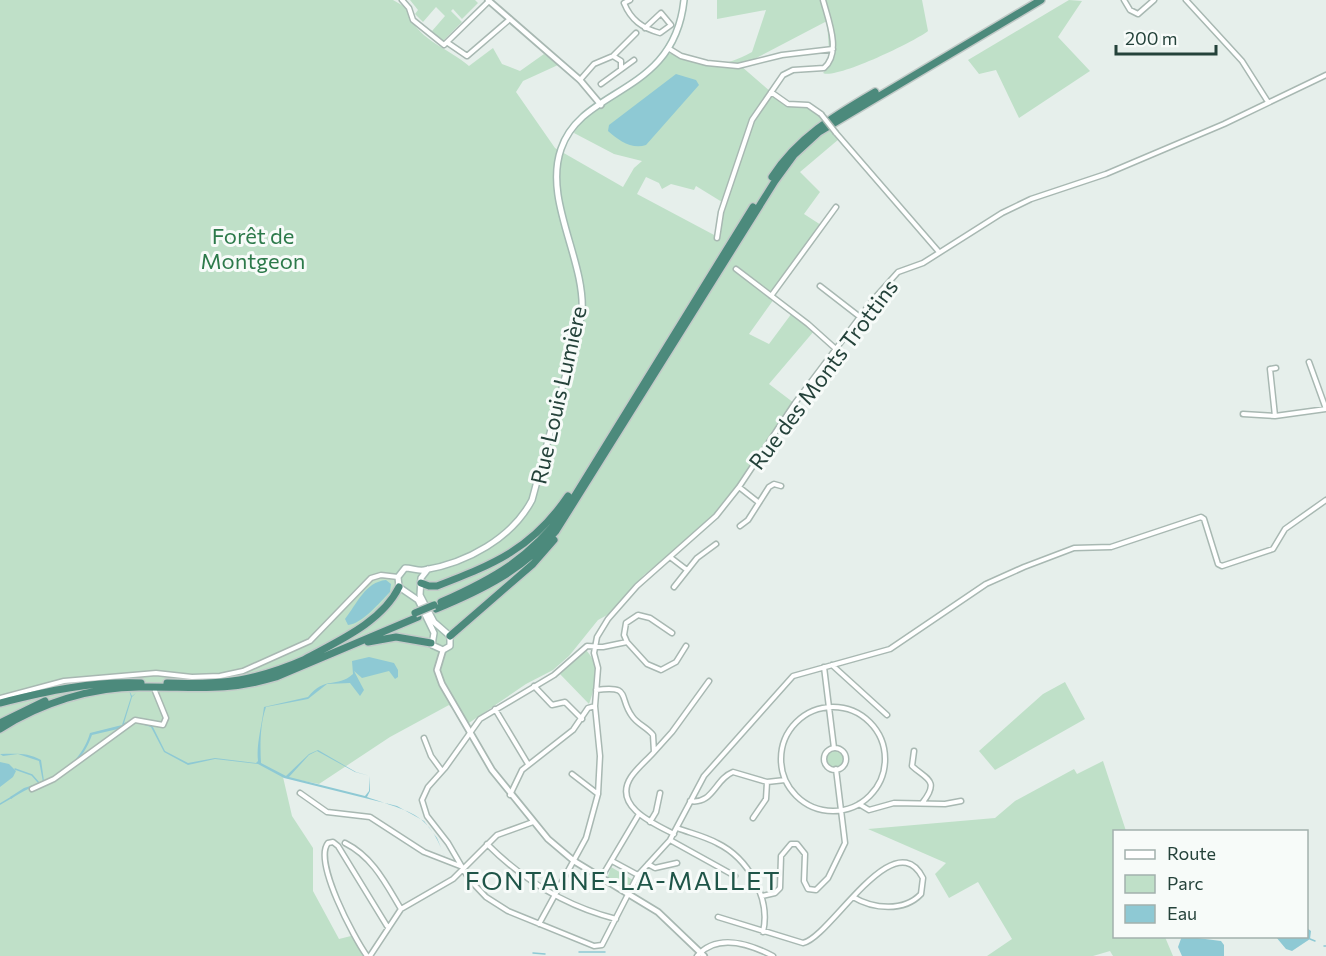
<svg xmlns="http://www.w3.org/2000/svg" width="1326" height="956" viewBox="0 0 1326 956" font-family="Commissioner,sans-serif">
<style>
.green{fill:#bfe0c8;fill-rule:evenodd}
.water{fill:#8ec9d4;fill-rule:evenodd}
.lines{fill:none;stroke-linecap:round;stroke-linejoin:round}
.stream{stroke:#8ec9d4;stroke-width:1.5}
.minor-casing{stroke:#a8b8b2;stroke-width:7}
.tertiary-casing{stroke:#a8b8b2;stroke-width:8}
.secondary-casing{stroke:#a4bbb3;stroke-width:8}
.trunk-casing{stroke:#c2cac8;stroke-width:10}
.minor{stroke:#fff;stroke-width:4}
.tertiary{stroke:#fff;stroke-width:4.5}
.secondary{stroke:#fff;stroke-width:5}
.trunk{stroke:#4c8a7c;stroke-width:7}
.minor-bridge-casing{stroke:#a8b8b2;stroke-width:7;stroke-linecap:butt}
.trunk-bridge-casing{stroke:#c2cac8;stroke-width:10;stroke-linecap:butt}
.minor-bridge{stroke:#fff;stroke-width:4}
.trunk-bridge{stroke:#4c8a7c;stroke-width:7}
.labels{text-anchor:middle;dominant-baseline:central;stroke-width:6;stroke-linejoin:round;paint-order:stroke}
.park-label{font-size:22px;fill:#2d7a4b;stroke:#f7fbf9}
.street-label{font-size:22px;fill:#24423a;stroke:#f7fbf9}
.quarter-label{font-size:26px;letter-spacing:1.5px;fill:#1f5548;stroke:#f7fbf9}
</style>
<rect width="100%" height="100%" fill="#e6efeb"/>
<path class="green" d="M0,0H393L407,8C414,39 447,47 469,66L493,48L502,64L520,71L544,54L558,65L523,81L516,92L555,148L623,187L634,168L642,161L614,154L574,133L580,122L652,72L668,53C704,63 716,72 752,52L766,10L717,19V0H922L928,31C916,41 835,80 823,73L830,65L827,21L741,66L786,105L811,108L839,139L800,172L820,192L804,214L821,225L770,296L774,299L749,334L769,344L792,313L814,331L769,384L794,403L735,490L704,527L644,575L609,614L598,620L569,656L553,670L526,684L466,725L449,705L390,737L319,784L283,777L292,816L313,848V891L339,939L351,936L365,956H0ZM646,177L659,183L662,189L671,184L694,190L696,186L722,202L716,236L637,194Z
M410,0H475L478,3L462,19L453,9L451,11L462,22L443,41L432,31L445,16L436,7L423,22L415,14L418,10Z
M1069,0L1082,1L1058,37L1090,71L1019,118L996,70L979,74L968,60Z
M585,649C601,665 596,684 589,704L559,673Z
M1065,682L1085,719L995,770L979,751L1043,694Z
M825 758a10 10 0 1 1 20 0a10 10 0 1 1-20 0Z
M1103,761L1126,831L1114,832V936L1165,937L1173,956H1113L1110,951L1093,956H987L1012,939L978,882L949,898L935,874L946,863L868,829L995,818L1015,801L1074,769L1077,774Z
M611,867L633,880L628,889L607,879Z"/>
<path class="water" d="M676,74L696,80L699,85L646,145C632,150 618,140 608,131L609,125Z
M386,580L391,584L390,592C380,602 362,624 348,625L345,619C357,604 365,582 386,580Z
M369,657L394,663L398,670V677L395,679L389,671L362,678L354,671L364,690L360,696L350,683L327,684L308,699L266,707C260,724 260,746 261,763L286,776L309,754L318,750L356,772L370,776V791L367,797C412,813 429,812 446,860L437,838L424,821L397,806L284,778L258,764L215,759L188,765L164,752L151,727L134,722L152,725L165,751L188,763L215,758L256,763L258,761C256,745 262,725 264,707L308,697C326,675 336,689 353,674L352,661ZM317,751L355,772L370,776L369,791L365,796L289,777L309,755Z
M129,690L132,696L136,693L132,697L124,723L134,720L122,728L92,735C76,779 45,776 11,799L10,797L24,788L43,782L39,761L18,754L3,756L0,754C14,754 27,752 41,760L44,781C67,773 84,754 90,733L122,725L131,697Z
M0,762L9,764L16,771L13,777L0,787Z
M1307,928L1311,931L1310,939L1292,951L1286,949L1276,937L1306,936Z
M1182,936L1221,941L1224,945V956H1182L1178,947Z"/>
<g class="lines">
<path class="stream" d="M15,769L32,775L39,783
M0,804L12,797
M1310,939L1315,941
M1324,946H1326
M579,952H605
M533,953L545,954"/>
<defs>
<path id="minor" d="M402,0L409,8L413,20L444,45L489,1
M630,0L624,3C631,20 642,28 660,33L671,25L661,13L645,28
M1124,0L1130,10L1138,14L1154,0
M1186,0L1242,61L1268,102
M448,43L467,56L510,19
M668,48L681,56L707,63L738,66L782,55L833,49
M613,56L621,61V69
M580,80L594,64L613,56L636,33
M601,84L634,60
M771,92L788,104L808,105L821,114
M836,133L939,252
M717,238L721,212L752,120L783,75L793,70L824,68C842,53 828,19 823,0
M736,269L808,324L837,350
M820,286L860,317
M771,296L836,207
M1243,414L1275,416L1326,409L1309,362
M1275,416L1270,369L1276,368
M739,487L758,502
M740,526L748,520L769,487L774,484L781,486
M670,557L687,570
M674,587L697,558L716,544
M627,642L624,635L626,623L638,615L650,618L672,633
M686,646L676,662L661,670L647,664L627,642L603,647L587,646L554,675L480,719L445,768L428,787L422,800L427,816L448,843L469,879L486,897L508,911L594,946L602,945L638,875L670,840L704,776L793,676L890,649L986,584L1024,567L1074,548L1111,547L1201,517L1204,519L1218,564L1222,566L1273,549L1285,529L1326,500
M832,665L887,715
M824,667L834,748
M534,686L552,705L565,702L582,719
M596,690C632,685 618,697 632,716C637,724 647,727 653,735L654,752C647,760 637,768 631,777C612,806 654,824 674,834
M0,698L64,681L156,673L192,677L220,676L243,671L310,641L371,578L381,575L398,577
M781 759a52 52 0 1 1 104 0a52 52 0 1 1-104 0Z
M495,709L528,764
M424,738L431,756L442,771
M824 759a11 11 0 1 1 22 0a11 11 0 1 1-22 0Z
M914,751L912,766C926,779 940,780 923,802
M654,752L672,732L709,681
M572,774L598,794
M32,789L54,779L135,720L163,725L166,718L155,691
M300,793L327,812L370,817L424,852L460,866
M510,795L522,770L573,730L588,708L595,706
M690,801C713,805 715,779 733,772L767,782L785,780
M859,804L869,810L894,803L945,804L961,801
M753,818L766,799L767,782
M650,822L656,812L660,793
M677,828C690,833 704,836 717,843C748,858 771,898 763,932
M670,840L735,876
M345,843C373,857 386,884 401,909
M487,844C524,881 565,906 616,919
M612,861L638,875
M648,864L655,868L677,863
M601,878L639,814
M762,896L775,893L780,888L781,856L791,844H797L805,854L804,881L808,889L816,890L828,878L845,843L836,769
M718,917L803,943C830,938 894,821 923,878L921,894C904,912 873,909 853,897
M539,924L586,838L598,794L600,756L595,706L598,668L594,653L597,637L608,619L637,586L716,516L739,487L795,403L872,301L898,272L923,263L1002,213L1031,199L1106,174L1224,124L1326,75
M367,956C354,938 313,861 328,843L333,842L338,846L387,926
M370,956L401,909L453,879L497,835L533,822
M697,956C717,933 750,944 773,956"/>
<path id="tertiary" d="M488,0L580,80L601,105
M443,650L437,670L442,684L492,770L548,839L574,861L658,912L704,956"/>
<path id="secondary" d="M428,569L421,578L420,595L434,622L450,636V646L443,650L432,645L434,633L418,600L399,587L398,577L405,568C412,568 417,571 424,570C467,563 512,538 532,500L582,314C586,260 543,201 561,149C582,86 674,96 684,0"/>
<path id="trunk" d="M772,177C798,137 834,116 875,92
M421,583L429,586H437C494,564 532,549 568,496
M441,602C495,578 530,558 566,510L753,207
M436,609C482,590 523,570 556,531L775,181L794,155L819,132L1041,0
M450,636L533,564L554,540
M368,642L396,637L431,643
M305,659C338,641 382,622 399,587
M167,683C224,685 256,681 308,658
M0,703C47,691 93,681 141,683
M0,723L45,701
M0,729C41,703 91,687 139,687C193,686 222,693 276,677L418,617"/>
</defs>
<use href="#minor" class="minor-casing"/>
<use href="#tertiary" class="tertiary-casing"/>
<use href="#secondary" class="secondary-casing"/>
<use href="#trunk" class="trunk-casing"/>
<use href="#minor" class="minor"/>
<use href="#tertiary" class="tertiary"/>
<use href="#secondary" class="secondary"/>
<use href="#trunk" class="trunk"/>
<defs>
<path id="minor-bridge" d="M821,114L836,133"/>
<path id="trunk-bridge" d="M415,613L434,605"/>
</defs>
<use href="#minor-bridge" class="minor-bridge-casing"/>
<use href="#trunk-bridge" class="trunk-bridge-casing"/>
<use href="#minor-bridge" class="minor-bridge"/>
<use href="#trunk-bridge" class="trunk-bridge"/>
</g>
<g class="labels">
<g class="park-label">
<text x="253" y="235">Forêt de<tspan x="253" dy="25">Montgeon</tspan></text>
</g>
<g class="street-label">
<text transform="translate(823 374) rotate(-53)">Rue des Monts Trottins</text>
<text transform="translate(558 395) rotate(-77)">Rue Louis Lumière</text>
</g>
<g class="quarter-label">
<text x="623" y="879">FONTAINE-LA-MALLET</text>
</g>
</g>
<rect x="1113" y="830" width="195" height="108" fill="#f7fbf9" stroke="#a3b1ad" stroke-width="1.5"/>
<rect x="1125" y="850" width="30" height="9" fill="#ffffff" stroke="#a3b1ad" stroke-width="1.5"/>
<text x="1167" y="860" font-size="18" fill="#24423a">Route</text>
<rect x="1125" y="875" width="30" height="18" fill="#bfe0c8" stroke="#a3b1ad" stroke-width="1.5"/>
<text x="1167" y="890" font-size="18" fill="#24423a">Parc</text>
<rect x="1125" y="905" width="30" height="18" fill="#8ec9d4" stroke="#a3b1ad" stroke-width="1.5"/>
<text x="1167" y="920" font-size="18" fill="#24423a">Eau</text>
<path d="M1116 45v9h100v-9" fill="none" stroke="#24423a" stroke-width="3"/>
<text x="1125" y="45" font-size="18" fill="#24423a" stroke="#f7fbf9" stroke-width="4.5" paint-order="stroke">200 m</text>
</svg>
